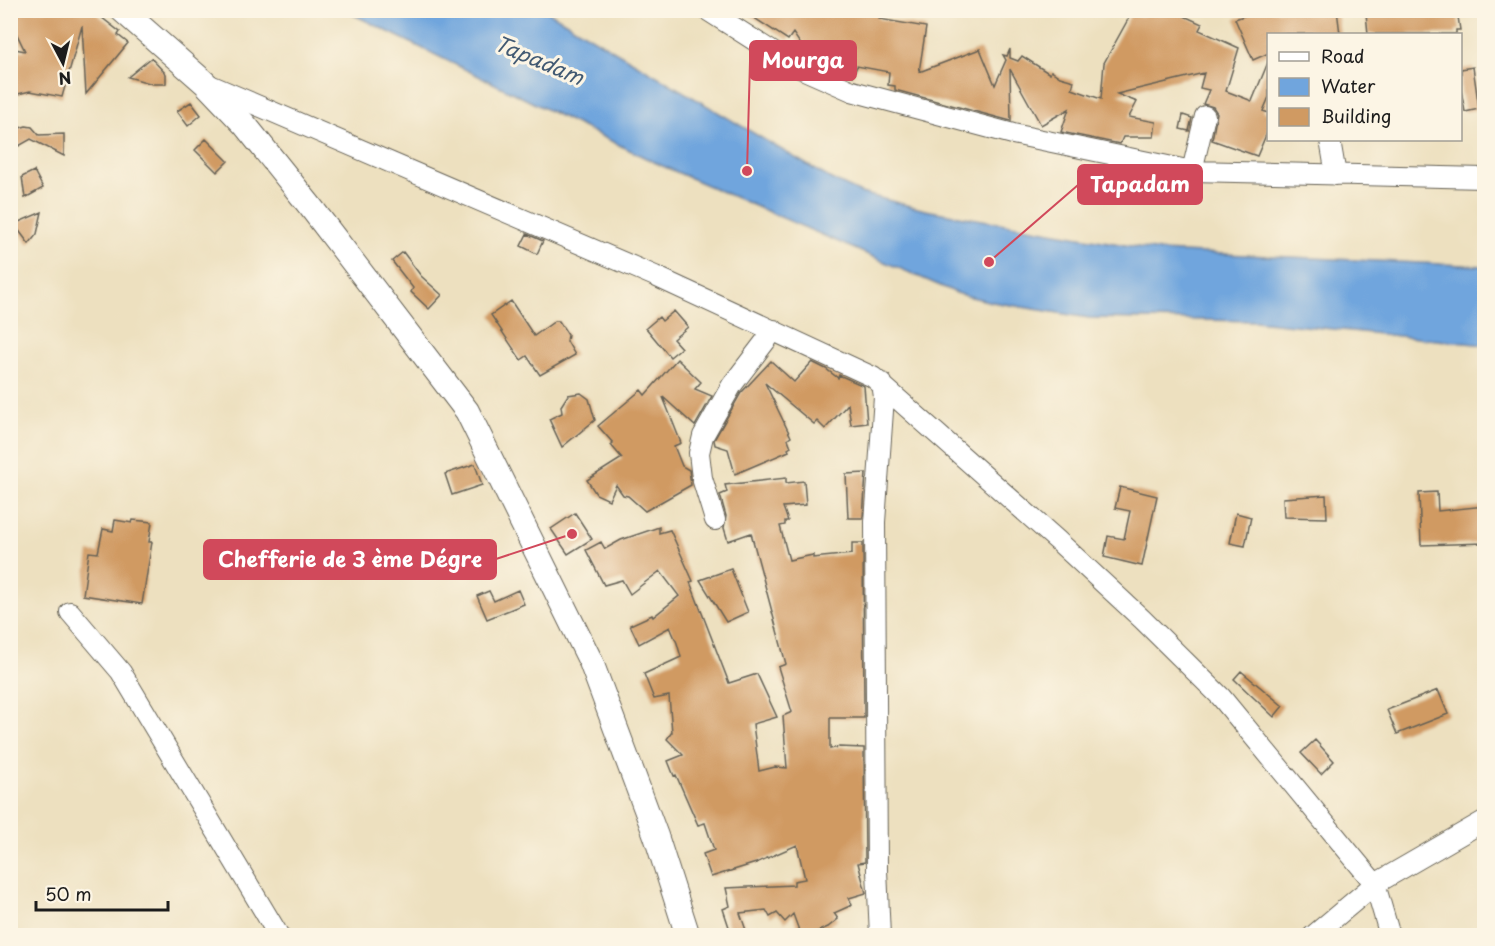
<svg xmlns="http://www.w3.org/2000/svg" width="1495" height="946" font-family="'Playpen Sans',sans-serif">
	<rect width="100%" height="100%" fill="#fcf5e5"/>
	<filter id="ink" filterUnits="userSpaceOnUse"><feTurbulence type="fractalNoise" baseFrequency=".0167" numOctaves="2"/><feDisplacementMap in="SourceGraphic" scale="12" xChannelSelector="R" yChannelSelector="G"/><feConvolveMatrix kernelMatrix="1 2 1 2 8 2 1 2 1" color-interpolation-filters="sRGB"/></filter>
	<filter id="wash" filterUnits="userSpaceOnUse"><feTurbulence type="fractalNoise" baseFrequency=".008" numOctaves="4" result="noise"/><feDisplacementMap in="SourceGraphic" scale="24" xChannelSelector="R" yChannelSelector="G"/><feGaussianBlur stdDeviation="1.35" result="paint"/><feColorMatrix in="noise" values="0 0 0 0 0 0 0 0 0 0 0 0 0 0 0 0 0 1.4 0 .05"/><feComposite in="paint" operator="in"/></filter>
	<g filter="url(#wash)">
		<rect width="100%" height="100%" fill="#ede0bf"/>
		<path fill="#70a5dd" stroke="#46607c" stroke-width="1.5" d="M346 11H547L831 179 861 193 925 210 1160 251 1484 266V345L1256 321 1089 318 992 302 959 294 658 164Z"/>
		<g id="blocks">
			<path fill="#d09a62" d="M10 10H92L120 32 118 35 128 43 86 94 82 26 62 97 30 91 10 96V48L25 51 10 20Z
				M742 10H880L879 19 926 27 919 72 980 49 995 85 1006 60 1003 55 1007 56 1010 49V58L1018 61 1022 56 1050 74 1051 71 1060 77 1074 81 1072 89 1101 99 1104 63 1131 14 1143 16V10H1171L1202 24 1199 30 1239 48 1226 91 1252 101 1269 60V97L1263 111 1269 113V128L1257 156 1212 140 1217 113 1213 107 1203 104 1209 90 1200 88 1204 73 1117 94 1137 102 1129 117 1156 122 1154 137H1123L1120 144 1061 132 1069 109 1041 125 1010 69 1011 121 895 90V86L888 85 889 72 857 66 853 76 828 67 811 60 793 33 788 40Z
				M1260 10H1294L1307 13 1313 10H1337L1340 34H1269V53L1253 60 1235 19Z
				M1376 10H1457L1460 30H1456V34H1368L1366 13Z
				M151 58 166 74V84H153L128 77Z
				M1473 67 1479 109 1465 112 1461 90V69Z
				M191 102 201 115 188 126 177 111Z
				M1183 115 1192 118 1189 131 1180 129Z
				M26 126 32 127 39 135 64 134V156L31 139 19 146 13 130Z
				M206 139 228 161 217 172 195 150Z
				M34 171 43 188 25 198 22 177Z
				M42 212 37 234 29 244 14 224Z
				M527 234 543 241 537 254 521 246Z
				M403 252 421 276 442 295 429 309 411 292 413 288 392 261Z
				M511 301 534 336 555 321H559L568 335 567 341 575 355 540 375 527 356 521 360 491 315Z
				M674 311 688 327 673 339 681 348 670 357 646 328 659 317 662 321Z
				M677 359 701 382 695 389 712 396 695 426 663 397 681 443 674 446 682 466 689 470 691 485 645 511 628 496 623 495 616 485 609 500 596 494 587 480 622 458 611 445 613 443 598 426 641 390 645 395Z
				M771 361 794 382 812 362 826 369 838 378 839 375 864 386 867 423 851 425 848 404 825 429 817 421 814 424 765 383 791 437 788 439 791 447 788 449 789 451 735 474 728 449 715 445 714 440 741 393Z
				M581 393 589 399 595 420 562 447 549 419 562 413 561 406 568 395Z
				M475 464 482 485 452 495 445 474Z
				M866 473 863 518H848L846 474Z
				M786 478V483L804 481 806 505 783 507 788 521H785V525L780 526 789 560 813 555V558L852 554V543H863L864 718H830V749L839 747 864 748 865 862 858 863 866 893 849 898 852 905 834 913 838 919 828 927 807 936H801L793 914 785 922 777 913 770 917 766 910 740 913 748 936H732L723 909 730 906 726 888 794 885V881L805 879 797 845 756 863 711 877 703 854 714 850 705 823 698 825 676 775 674 776 668 761 683 755 667 739 672 732 669 696 654 699 644 674 681 657 677 643 670 627 639 644 630 625 652 615 653 617 679 596 660 571 630 594 622 580 604 585 586 550 601 542 605 549 621 540 659 527V533L670 530 693 581 690 582 729 683 757 674 777 717 753 724 759 771 775 767 787 768 783 716 792 712 778 667 786 664 751 533 728 541 724 528 726 516 720 495 727 492 725 485Z
				M1120 487 1157 496 1142 566 1104 557 1108 536 1124 539 1130 511 1115 508Z
				M1437 492 1438 511 1485 506V543L1421 545 1419 493Z
				M1326 495 1327 518 1284 517 1283 498Z
				M575 513 592 539 568 554 551 529Z
				M1236 513 1251 517 1245 546 1230 543Z
				M115 520 132 523 133 520 152 522 149 542H152L142 604 83 595 89 552 98 553 103 529 113 531Z
				M731 569 748 612 726 622 700 580Z
				M518 590 524 604 487 619 477 596 489 591 494 601Z
				M1241 671 1283 706 1274 717 1234 679Z
				M1438 690 1448 714 1397 734 1387 710Z
				M1315 740 1334 761 1321 774 1301 753Z"/>
		</g>
	</g>
	<g filter="url(#ink)">
		<use href="#blocks" fill-opacity="0" stroke="#656155" stroke-width="1.5"/>
		<g fill="none" stroke-linecap="round" stroke-linejoin="round">
			<defs>
				<path id="minor" d="M707 10 793 65 852 91 1013 134 1192 171 1484 178
					M210 85 655 276 873 377 1058 541 1142 619 1221 697 1375 884 1390 936
					M1330 140 1336 175
					M1192 171 1205 116
					M715 520 702 478 699 453 703 436 732 385 774 330
					M70 612 121 672 279 936
					M880 936 877 870 875 522 884 397 882 383
					M1313 936 1375 884 1484 821"/>
				<path id="major" d="M122 10 205 83 245 125 310 206 467 411 591 662 656 836 688 936"/>
			</defs>
			<use href="#minor" stroke="#656155" stroke-width="22"/>
			<use href="#major" stroke="#656155" stroke-width="26"/>
			<use href="#minor" stroke="#fff" stroke-width="20"/>
			<use href="#major" stroke="#fff" stroke-width="24"/>
		</g>
	</g>
	<g text-anchor="middle" stroke-width="6" stroke-linejoin="round" paint-order="stroke">
		<g font-size="21" font-style="italic" fill="#425a73" stroke="#fcf5e5">
			<text transform="translate(539 61) rotate(23)" y="7">Tapadam</text>
		</g>
	</g>
	<path fill="none" stroke="#d1495b" stroke-width="2" d="M747 171L750 61M989 262L1078 185M572 534L496 559"/>
	<g fill="#d1495b" stroke="#fcf5e5" stroke-width="2">
		<circle cx="747" cy="171" r="6"/>
		<circle cx="989" cy="262" r="6"/>
		<circle cx="572" cy="534" r="6"/>
	</g>
	<g fill="#d1495b" stroke="#d1495b" stroke-width="2">
		<rect x="750" y="41" width="106" height="39" rx="6"/>
		<rect x="1078" y="165" width="124" height="39" rx="6"/>
		<rect x="204" y="540" width="292" height="39" rx="6"/>
	</g>
	<g font-size="21" text-anchor="middle" font-weight="bold" fill="#fff">
		<text x="803" y="68">Mourga</text>
		<text x="1140" y="192">Tapadam</text>
		<text x="350" y="567">Chefferie de 3 ème Dégre</text>
	</g>
	<rect width="1495" height="946" fill="none" stroke="#fcf5e5" stroke-width="36"/>
	<rect x="1267" y="33" width="195" height="108" fill="#fcf5e5" stroke="#a29e95" stroke-width="1.5"/>
	<rect x="1279" y="52" width="30" height="9" fill="#ffffff" stroke="#a29e95" stroke-width="1.5"/>
	<text x="1321" y="63" font-size="18" fill="#1c1c1c">Road</text>
	<rect x="1279" y="78" width="30" height="18" fill="#70a5dd" stroke="#a29e95" stroke-width="1.5"/>
	<text x="1321" y="93" font-size="18" fill="#1c1c1c">Water</text>
	<rect x="1279" y="108" width="30" height="18" fill="#d09a62" stroke="#a29e95" stroke-width="1.5"/>
	<text x="1321" y="123" font-size="18" fill="#1c1c1c">Building</text>
	<g transform="translate(63 63) rotate(173)" stroke="#fcf5e5" stroke-width="4.5" paint-order="stroke">
	<path d="M0-4.5L10 22L0 15L-10 22Z" fill="#1c1c1c"/>
	<text y="-9" font-size="16" font-weight="bold" text-anchor="middle" fill="#1c1c1c">N</text>
	</g>
	<path d="M36 901v9h132v-9" fill="none" stroke="#1c1c1c" stroke-width="3"/>
	<text x="45" y="901" font-size="18" fill="#1c1c1c" stroke="#fcf5e5" stroke-width="4.5" paint-order="stroke">50 m</text>
</svg>
